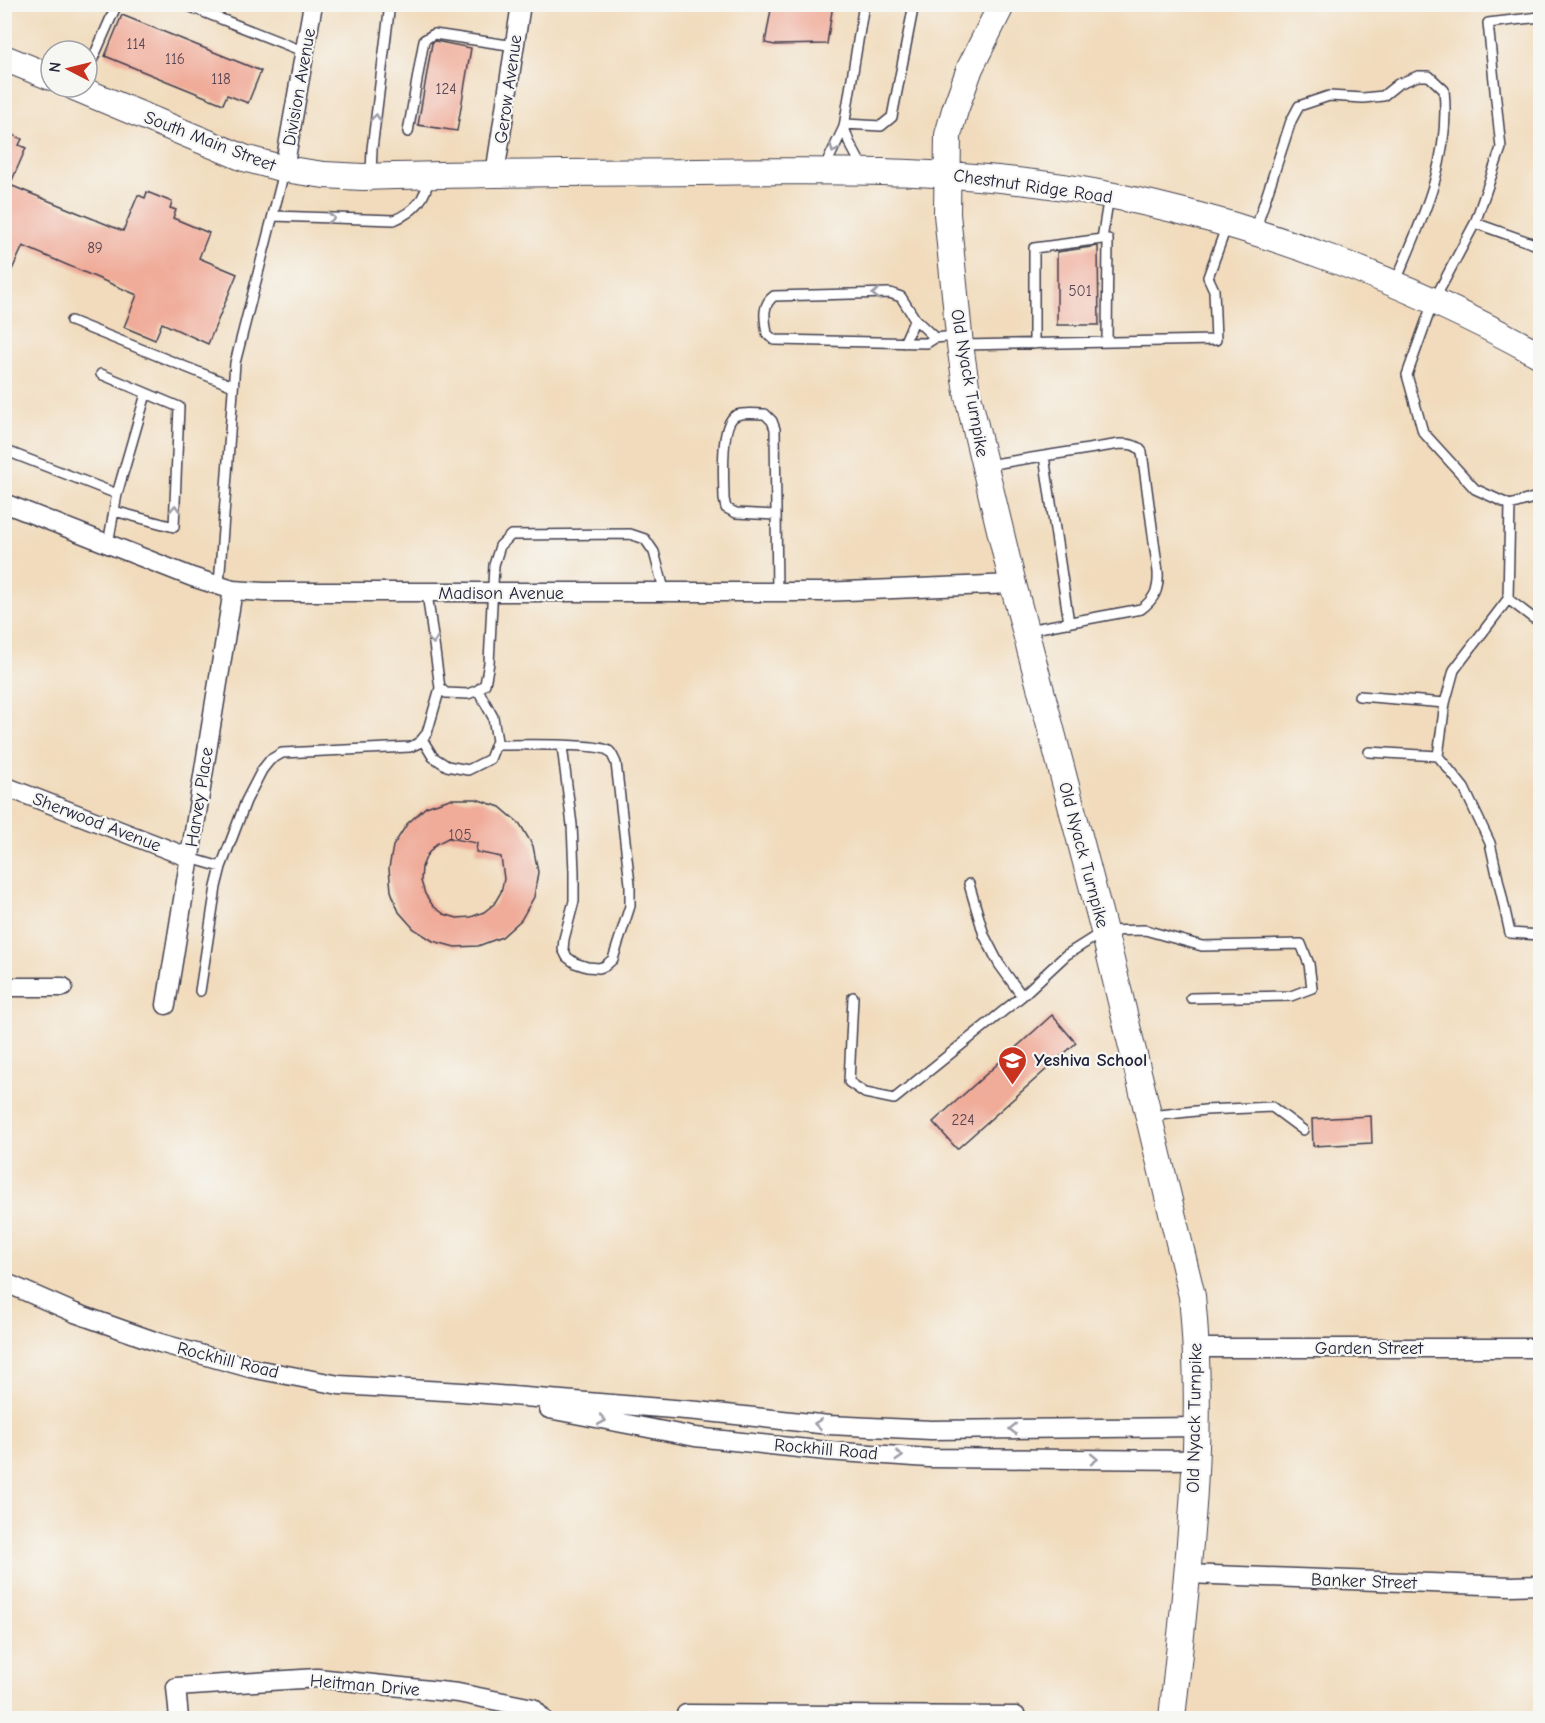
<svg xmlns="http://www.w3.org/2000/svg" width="1545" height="1723" font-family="'Comic Neue',sans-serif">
	<rect width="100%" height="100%" fill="#f6f6f2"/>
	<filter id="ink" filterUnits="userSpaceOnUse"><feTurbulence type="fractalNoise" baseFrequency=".0167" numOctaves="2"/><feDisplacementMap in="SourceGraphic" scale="12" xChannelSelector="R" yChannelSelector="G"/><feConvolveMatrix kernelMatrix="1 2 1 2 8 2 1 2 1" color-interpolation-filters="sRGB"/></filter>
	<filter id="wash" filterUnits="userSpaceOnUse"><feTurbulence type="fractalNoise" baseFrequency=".008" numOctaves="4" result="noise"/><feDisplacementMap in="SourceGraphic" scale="24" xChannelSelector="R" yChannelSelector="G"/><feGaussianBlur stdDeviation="1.35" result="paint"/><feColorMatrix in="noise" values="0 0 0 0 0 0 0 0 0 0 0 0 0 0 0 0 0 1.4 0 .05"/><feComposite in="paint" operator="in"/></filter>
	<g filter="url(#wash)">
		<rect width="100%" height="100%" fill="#f1dbbc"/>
		<g id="blocks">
			<path fill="#f0ab99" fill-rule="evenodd" d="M772 4H833L827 44 775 45 765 43Z
				M122 15 261 71 248 103 227 95 223 104 105 56Z
				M435 41 471 48 457 131 418 125 432 43Z
				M4 131 22 139 19 145 26 148 10 185 123 231 138 195 145 198 147 192 172 202 170 208 176 210 173 218 209 233 199 258 237 274 208 344 162 323 155 340 124 327 137 295 23 246 4 287Z
				M1098 246 1099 325H1057V252Z
				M450 799H476L500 807 520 824 533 846 538 872 534 897 521 920 502 937 478 946 455 947 433 941 414 929 399 912 391 891 389 868 393 846 407 824 426 807ZM448 838 477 843 476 852 501 857 504 879 501 892 494 904 484 912 471 917 457 918 444 914 433 906 425 894 421 881 422 867 427 855 436 844Z
				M1052 1015 1076 1043 957 1149 933 1122Z
				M1371 1116 1372 1143 1313 1146 1312 1119Z"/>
		</g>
	</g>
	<g filter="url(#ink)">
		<use href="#blocks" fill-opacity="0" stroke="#413e4e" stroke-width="1.5"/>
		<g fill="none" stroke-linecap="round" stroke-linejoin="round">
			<defs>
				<path id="lane" d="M183 4 305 52
					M1540 17 1488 23 1501 148 1475 223 1540 246
					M87 72 117 4
					M845 124 881 126 892 117 914 4
					M844 127 849 142 863 168
					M408 132 424 40 434 34 515 46
					M825 167 844 127 864 4
					M371 174 372 149 390 4
					M273 216 394 220C414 212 426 199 429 177
					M1255 231 1291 121 1299 106 1329 96 1363 98 1383 96 1398 84 1418 76H1429L1444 90C1451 160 1422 220 1395 283
					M1102 239H1108L1107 342
					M71 321 233 386
					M935 338 915 319 901 297 890 293 774 296C761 305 765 320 767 334L774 340 927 343 935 338 956 336
					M904 343 915 319
					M1034 344V248L1102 239 1109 196
					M963 345 1216 340 1214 290 1208 277 1227 225
					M101 374 179 407 174 527 114 511
					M4 450 117 494 146 394
					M1044 456 1069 623
					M987 465 1120 444C1128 444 1137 444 1142 452L1158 572C1159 589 1155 599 1141 609L1028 630
					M1510 505 1540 496
					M776 515 736 513 726 508 724 499C724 481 719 421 737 415 745 412 757 414 765 414L772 421 775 429 777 592
					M108 544 117 494
					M219 585 235 363 284 172
					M1508 599 1533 618 1540 616
					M440 688 446 693 468 694 478 690 485 684 489 663 494 565 500 546 511 535 630 534 645 539 654 552 665 593
					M1359 696 1445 703 1454 670 1508 599 1510 505 1475 489 1423 432 1407 375 1433 302 1475 223
					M422 739 433 757 447 766 468 770 490 759 497 741 493 717 478 690
					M495 745C513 745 599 743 609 751 612 753 614 759 616 763L630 884V906L613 959 605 966 599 968 587 967 575 963 567 957 563 949 564 939 574 901V872L572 825 562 746
					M1369 752 1438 756 1445 703
					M1438 756 1464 788 1490 843 1510 933 1540 935
					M190 858 221 867
					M969 884 984 935 999 964 1022 996
					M200 991 216 887 221 867 246 801 262 770 270 760 282 753 410 747 419 743 427 733 440 688 427 593
					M853 997 849 1082 865 1093 894 1099 1022 996 1066 955 1104 931 1145 930 1202 946 1301 944 1309 964 1312 988 1291 996 1191 998
					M1151 1116 1205 1110 1272 1107 1303 1130"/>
				<path id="street" d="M284 169 313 4
					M495 174 521 4
					M4 503 192 577 233 590 264 592H822L1013 584
					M4 786 190 858
					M4 987H63
					M166 1005 233 590
					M4 1282 75 1313 160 1343 250 1368 339 1385 462 1392 698 1411 829 1425 931 1430 1197 1427
					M1197 1348H1540
					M549 1409 695 1437 827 1451 929 1458 1195 1460
					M1187 1574 1511 1586 1540 1585
					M686 1714 1016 1716V1718
					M179 1718 176 1687 317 1678 458 1693 533 1708 542 1718"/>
				<path id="secondary" d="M1002 4 970 68 955 110 948 135 947 214 960 345 967 392 1013 584 1104 931 1192 1296C1206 1437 1187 1578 1172 1718
					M4 58 51 77
					M74 87 244 158 284 169 324 175 363 177C475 173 586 173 698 172 835 170 973 168 1109 195 1255 223 1411 283 1540 355"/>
			</defs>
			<use href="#lane" stroke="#413e4e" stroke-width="12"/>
			<use href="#street" stroke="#413e4e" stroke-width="21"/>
			<use href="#secondary" stroke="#413e4e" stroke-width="28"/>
			<use href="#lane" stroke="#fff" stroke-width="9"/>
			<use href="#street" stroke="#fff" stroke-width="18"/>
			<use href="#secondary" stroke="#fff" stroke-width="26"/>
		</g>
		<defs><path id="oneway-chevron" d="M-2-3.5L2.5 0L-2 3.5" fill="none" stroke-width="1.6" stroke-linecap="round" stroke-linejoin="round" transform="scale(1.5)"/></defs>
		<g stroke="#9c9ca7">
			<use href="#oneway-chevron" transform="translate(376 118) rotate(-83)"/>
			<use href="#oneway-chevron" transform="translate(834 149) rotate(115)"/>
			<use href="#oneway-chevron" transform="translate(331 218) rotate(2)"/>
			<use href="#oneway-chevron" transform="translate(876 294) rotate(179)"/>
			<use href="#oneway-chevron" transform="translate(175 509) rotate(-88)"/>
			<use href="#oneway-chevron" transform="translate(433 640) rotate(82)"/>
			<use href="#oneway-chevron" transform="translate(602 1420) rotate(10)"/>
			<use href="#oneway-chevron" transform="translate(818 1424) rotate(-174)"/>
			<use href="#oneway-chevron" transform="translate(1013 1429) rotate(179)"/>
			<use href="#oneway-chevron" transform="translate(899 1456) rotate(4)"/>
			<use href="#oneway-chevron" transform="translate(1094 1459) rotate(1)"/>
		</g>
	</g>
	<defs>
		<symbol id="school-pin" viewBox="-11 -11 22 30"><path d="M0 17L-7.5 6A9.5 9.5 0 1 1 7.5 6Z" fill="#c8321e" stroke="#f6f6f2"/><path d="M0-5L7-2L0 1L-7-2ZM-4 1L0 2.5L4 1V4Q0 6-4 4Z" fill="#fff"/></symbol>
	</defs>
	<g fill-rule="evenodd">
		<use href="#school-pin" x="996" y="1044" width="33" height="45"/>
	</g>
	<g text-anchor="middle" stroke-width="4.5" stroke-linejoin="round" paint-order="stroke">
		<g font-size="15" fill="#564452">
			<text x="136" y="49">114</text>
			<text x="175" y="64">116</text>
			<text x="221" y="84">118</text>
			<text x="446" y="94">124</text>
			<text x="95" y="253">89</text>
			<text x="1080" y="296">501</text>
			<text x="460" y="840">105</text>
			<text x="963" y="1125">224</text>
		</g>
		<g font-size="18" fill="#22223b" stroke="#f6f6f2">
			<text transform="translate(299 87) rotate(-80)" y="6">Division Avenue</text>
			<text transform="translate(508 89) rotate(-82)" y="6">Gerow Avenue</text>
			<text transform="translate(210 141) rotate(21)" y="6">South Main Street</text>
			<text transform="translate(1033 186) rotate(8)" y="6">Chestnut Ridge Road</text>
			<text transform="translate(970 383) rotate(80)" y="6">Old Nyack Turnpike</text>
			<text x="501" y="599">Madison Avenue</text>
			<text transform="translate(199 797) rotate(-81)" y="6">Harvey Place</text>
			<text transform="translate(97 822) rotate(21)" y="6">Sherwood Avenue</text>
			<text transform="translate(1084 855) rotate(75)" y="6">Old Nyack Turnpike</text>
			<text x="1369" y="1354">Garden Street</text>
			<text transform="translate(228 1360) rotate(14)" y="6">Rockhill Road</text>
			<text transform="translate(1194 1418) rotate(-89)" y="6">Old Nyack Turnpike</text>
			<text transform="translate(826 1449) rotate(5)" y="6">Rockhill Road</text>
			<text transform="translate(1364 1581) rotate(2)" y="6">Banker Street</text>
			<text transform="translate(365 1685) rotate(5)" y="6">Heitman Drive</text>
		</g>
		<g font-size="18" font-weight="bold" fill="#22223b" stroke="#f6f6f2" text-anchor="start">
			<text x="1034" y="1066">Yeshiva School</text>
		</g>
	</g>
	<rect width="1545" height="1723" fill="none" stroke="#f6f6f2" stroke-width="24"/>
	<g transform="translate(69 69) rotate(277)"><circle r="28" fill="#f6f6f2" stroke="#a1a1a9" stroke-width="1.5"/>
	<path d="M0-4.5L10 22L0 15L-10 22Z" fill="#c8321e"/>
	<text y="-9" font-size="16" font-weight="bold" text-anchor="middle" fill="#22223b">N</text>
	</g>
</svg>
